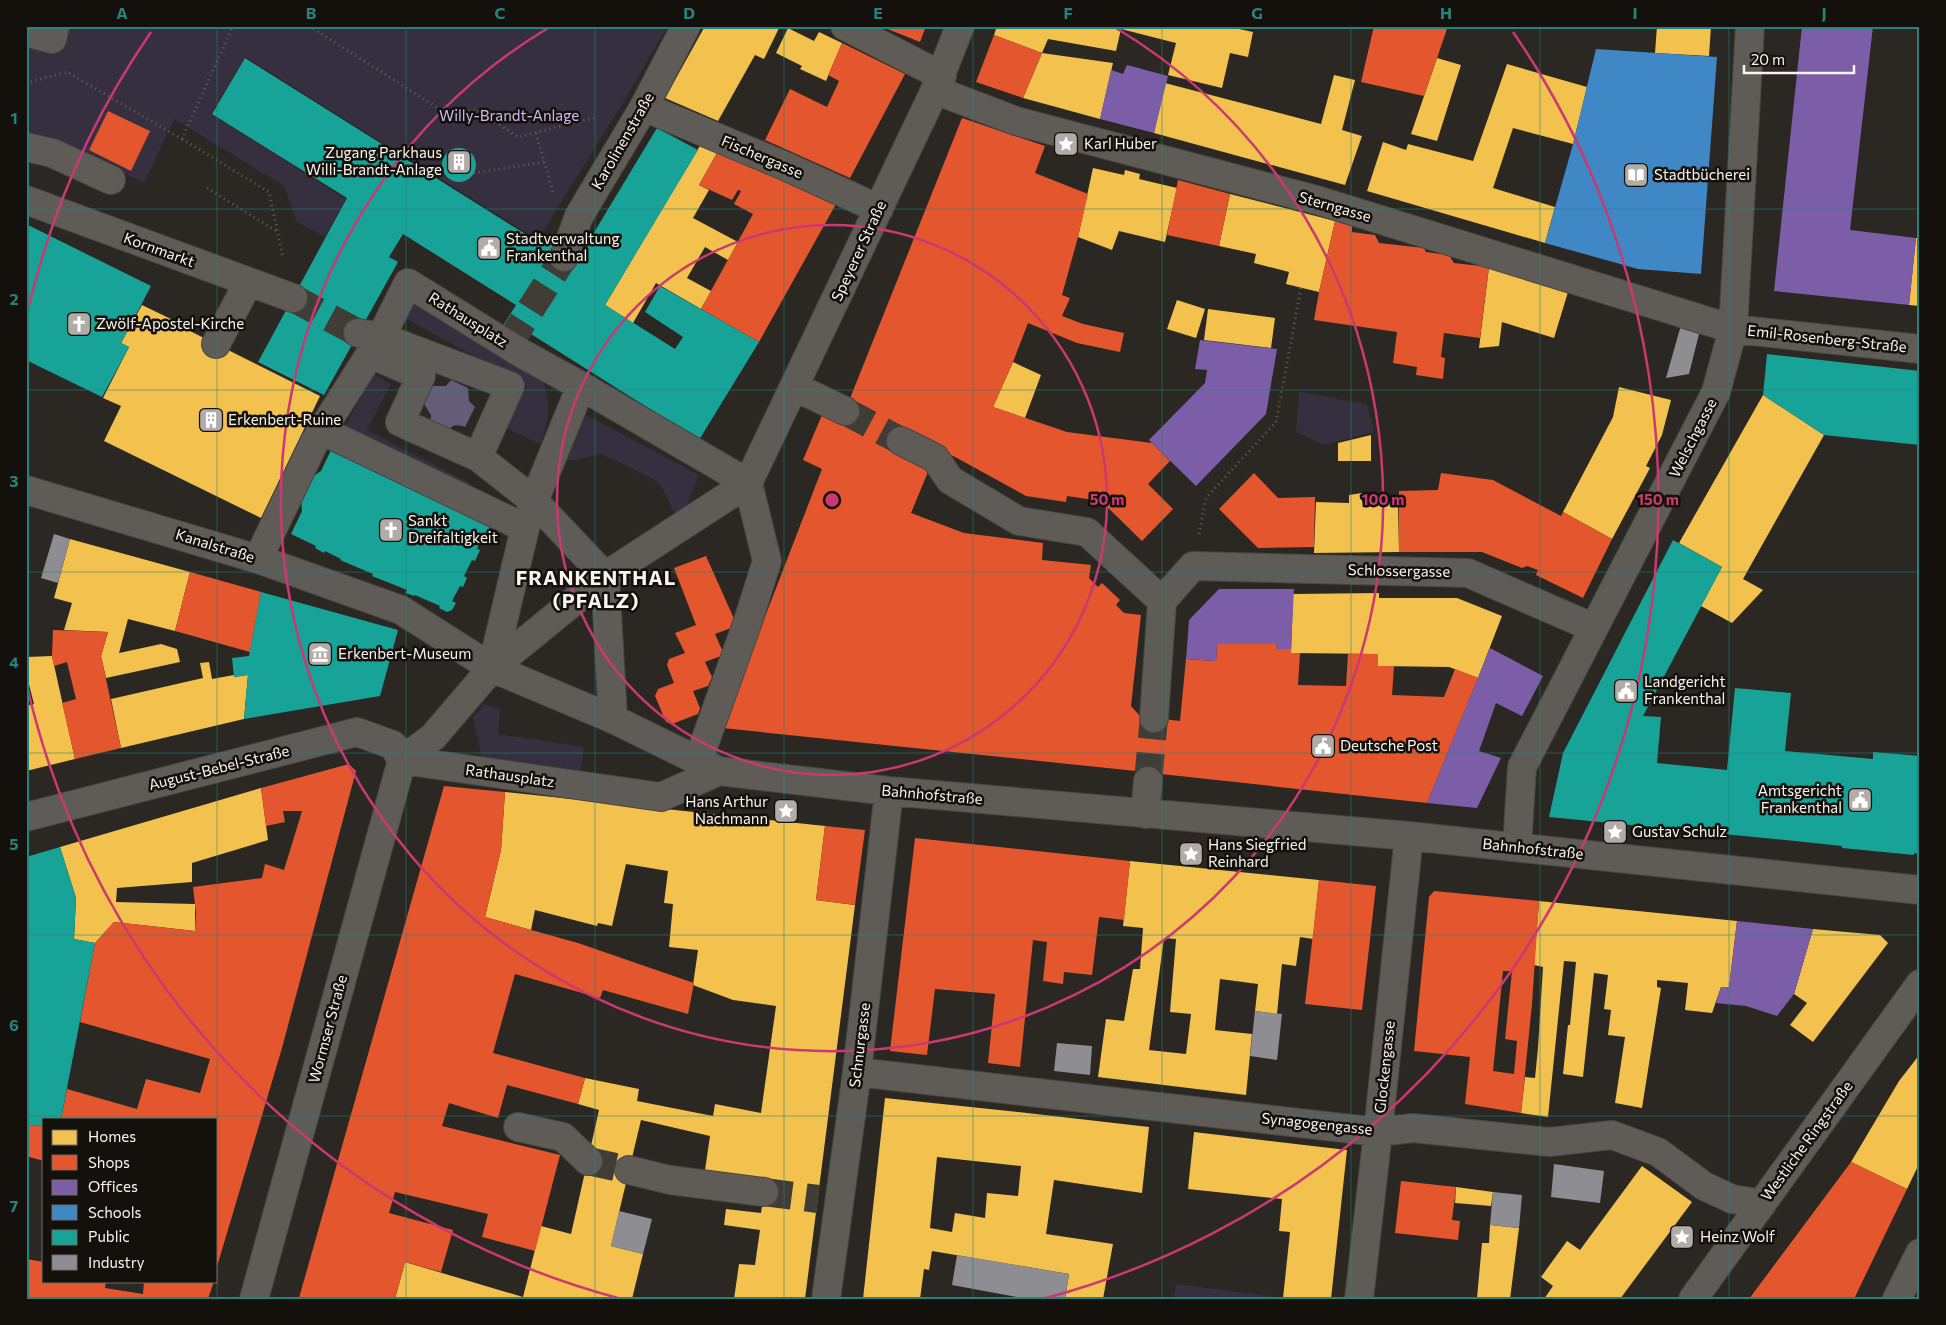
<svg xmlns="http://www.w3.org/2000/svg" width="1946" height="1325" font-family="Commissioner,sans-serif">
	<rect width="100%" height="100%" fill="#2b2722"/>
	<path fill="#352f3f" d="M26 26H668L624 101 540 236 532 232 530 235 245 57 211 114 346 199 325 237 297 222 284 186 174 119 144 183 55 140 26 133Z
		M416 299 532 366C536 372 543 379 545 386 551 407 548 425 540 444L505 428 527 386 405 318Z
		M373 374 391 384 367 430 470 483 464 495 343 431Z
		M1299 392 1367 404 1374 432 1323 445 1296 432Z
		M586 415 699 475 685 509 674 513 665 493 658 482 625 465 601 454 580 459 563 461Z
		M484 704 500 709 498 734 584 747 581 770 482 757 473 718Z
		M1176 1284 1291 1299H1174Z"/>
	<path fill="#655c77" d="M451 380 468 388 469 401 475 407 465 427C457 424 453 424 447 432L430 423 431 415 424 404 433 386H446Z"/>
	<path fill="#f2c14e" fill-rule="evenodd" d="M705 26H780L764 59 755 55 718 121 665 98Z
		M997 26H1225L1253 32 1248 57 1230 53 1222 88 1168 75 1176 43 1121 29 1116 51 1048 39 1042 53 994 35Z
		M1657 26H1711L1709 56 1655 53Z
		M788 28 814 41 819 32 842 43 826 81 800 69 802 66 776 53Z
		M1042 53 1113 63 1100 119 1023 98Z
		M1437 58 1461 65 1437 141 1411 134Z
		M1507 64 1587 87 1573 144 1513 128 1493 188 1555 207 1545 243 1367 191 1383 142 1406 150 1408 144 1473 161Z
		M1334 75 1355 80 1342 130 1362 136 1345 185 1154 133 1165 83 1321 124Z
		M701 144 718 151 699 185 709 190 693 218 738 242 728 260 705 247 687 278 711 291 701 309 656 283 633 323 605 305Z
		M1093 168 1124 175 1125 170 1140 174 1139 179 1177 188 1165 242 1119 231 1112 250 1078 237Z
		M1230 194 1335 221 1319 292 1286 284 1289 272 1254 263 1256 254 1219 246Z
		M1916 238H1920V306L1909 305Z
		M1489 267 1568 292 1554 338 1502 322 1499 346 1479 348Z
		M1177 300 1205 309 1196 338 1167 329Z
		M142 305 175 321 174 323 320 396 261 518 104 441 121 406 103 398 129 347 121 343Z
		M1208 309 1275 318 1271 348 1204 340Z
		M1013 362 1041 375 1025 418 993 407Z
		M1619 387 1671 400 1662 435 1646 466 1650 468 1612 539 1563 512 1613 417Z
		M1763 395 1824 435 1743 579 1763 590 1732 623 1701 606 1722 567 1679 543Z
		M1371 435V461H1338V443Z
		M1362 493V502H1398L1399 552 1314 553 1316 502 1349 503V495Z
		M70 539 190 572 175 631 128 619 119 653 161 644 177 649 180 662 106 678 101 656 108 632 64 630 72 603 54 598Z
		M1379 593V598H1457L1502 616 1478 678 1449 667 1378 666V654L1291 653 1293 594Z
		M52 656 75 759 26 771V706L34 704 26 673V657Z
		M209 662 212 679 234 675V677L248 675 244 719 121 748 111 699 203 678 200 663Z
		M261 788 268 840 192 863V882L117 888 116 902 195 904V931L114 922 95 943 74 939 76 898 60 847Z
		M505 792 825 826 816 900 855 905 805 1299H734L739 1264 755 1265 760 1230 724 1225 726 1209 761 1213 766 1179 705 1170 710 1136 641 1120 611 1246 643 1254 632 1299H395L405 1262 523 1297 541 1226 571 1234 599 1110 578 1104 585 1078 639 1089 637 1101 713 1116 715 1104 761 1113 776 1006 733 1000 693 985 698 950 669 947 673 904 664 903 668 871 626 864 612 926 598 923 597 926 535 910 531 930 485 917 501 850Z
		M1130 861 1319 880 1313 939 1300 937 1296 966 1282 964 1277 1014 1255 1011 1258 984 1220 979 1215 1030 1252 1034 1246 1095 1098 1077 1106 1019 1124 1021 1133 969H1140L1143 928 1123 926ZM1164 938 1176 939 1170 1012 1191 1014 1186 1054 1149 1050Z
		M1539 901 1737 921 1729 987H1721L1712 1013 1685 1010 1688 983 1657 980V987L1661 988 1642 1108 1615 1103 1625 1037 1608 1035 1611 1010 1604 1009 1608 975 1594 973 1583 1077 1563 1074 1568 1025H1570L1576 962 1564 961 1548 1117 1521 1113 1525 1077 1535 1078 1538 1048 1543 967 1534 965Z
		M1813 929 1880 935 1888 943 1813 1042 1790 1025 1807 1003 1794 994Z
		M1920 1054V1162L1907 1189 1851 1162 1899 1081Z
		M885 1098 1027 1113 1149 1127 1142 1193 1054 1180 1046 1234 1113 1244 1103 1299H1065L1069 1274 932 1251 929 1270 924 1269 920 1299H863ZM937 1157 1021 1166 1018 1196 987 1193 985 1218 955 1213 952 1232 930 1228Z
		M1194 1132 1347 1150 1331 1299 1283 1298 1290 1232 1279 1231 1282 1199 1188 1189Z
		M1642 1166 1692 1202 1620 1299H1544L1553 1286 1541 1277 1567 1241 1580 1250Z
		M1456 1187 1493 1192 1491 1206 1455 1203Z
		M1490 1225 1519 1228 1510 1299 1477 1298 1482 1243H1489Z"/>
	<path fill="#e4572e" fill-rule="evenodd" d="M880 26H926L920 42Z
		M1374 26H1448L1424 96 1361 82Z
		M994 35 1042 53 1023 98 976 82Z
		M842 43 905 74 850 178 765 140 790 89 827 107 839 81 828 75Z
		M108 111 150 131 131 171 89 150Z
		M962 118 1045 146 1035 173 1088 194 1078 237 1062 295 1070 298 1062 316 1083 324 1124 333 1120 352 1077 343 1028 323 1013 362 993 407 1067 432 1152 443 1170 461 1148 484 1173 509 1142 541 1101 501 1067 496 1066 502 1026 496 957 458 905 434 930 467 911 513 964 533 1043 543 1042 560 1091 565 1089 578 1098 587 1102 583 1120 600 1116 605 1124 613 1141 615 1131 706 1140 716 1180 721 1186 659 1216 661 1217 644H1277L1276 649H1291V653H1300L1298 685 1346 686 1348 654H1378V666H1394L1392 695 1444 697 1455 669 1478 678 1427 803 1161 774V781L1135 778 1136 771 722 728 822 469 803 460 827 403 845 411Z
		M718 151 765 170 836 204 759 342 701 309 753 214 734 204 741 191 738 190 732 200 699 185Z
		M1178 180 1230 194 1219 246 1167 235Z
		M1335 221 1352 226V232L1375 235 1379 243 1424 248 1426 252 1449 255 1454 263 1489 267 1480 338 1444 333 1441 357 1445 358 1443 379 1416 375 1417 367 1393 363 1397 332 1314 320 1319 292Z
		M1254 473 1278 498 1315 497 1314 547 1258 548 1219 509Z
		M1441 473 1493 480 1561 516 1563 512 1612 539 1583 598 1536 575 1538 570 1527 566 1522 568 1482 552H1399V491L1438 490Z
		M706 556 735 621 731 628 715 634 723 652 721 656 705 662 712 677 708 686 693 691 700 708 698 714 672 724 666 722 655 696 658 689 674 683 667 665 669 659 685 653 675 633 696 625 674 568Z
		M190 572 261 592 250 652 175 631Z
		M53 630 108 632 101 656 121 748 75 759 62 703 76 699 67 662 54 666 52 656Z
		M349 764 356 771 282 1048 216 1270V1119H61L67 1089 137 1109 146 1079 200 1093 210 1059 80 1022 95 943 114 922 195 931 196 913 193 887 262 878 265 864 284 870 302 811H283L285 822 266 826 261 788Z
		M444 786 505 792 501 850 485 917 578 943 694 983 688 1014 603 990 600 998 515 974 493 1053 585 1078 578 1104 507 1085 498 1118 449 1103 442 1126 560 1155 535 1251 482 1237 488 1214 395 1192 389 1213 453 1230 441 1272 405 1262 395 1299 299 1298Z
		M825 826 865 830 855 905 816 900Z
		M915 838 1130 861 1124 920 1099 917 1092 975 1064 972 1063 984 1043 981 1047 942 1033 940 1020 1067 988 1063 995 994 935 989 927 1055 890 1051Z
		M1319 880 1376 886 1362 1010 1305 1004Z
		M1434 891 1539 901 1532 1004 1521 1113 1465 1104 1470 1057 1414 1051 1429 897ZM1503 971H1512L1505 1039 1517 1041 1514 1074 1493 1071Z
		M26 1125 44 1126V1161L26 1156Z
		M1851 1162 1907 1189 1854 1299H1749Z
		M1401 1181 1456 1187 1452 1220 1460 1221 1458 1240 1395 1233Z
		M26 1259 44 1262V1281H106L105 1288 143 1294 144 1281H214L208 1299H26Z"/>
	<path fill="#7b5ea7" d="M1802 26H1873L1850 230 1916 238 1909 305 1774 291Z
		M1127 65 1168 76 1154 133 1100 119 1111 70 1123 74Z
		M1200 340 1277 349 1266 414 1196 486 1149 440 1205 383 1207 370 1195 369Z
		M1219 589H1294L1291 649H1276L1277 644H1217L1216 661 1186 659 1189 620Z
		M1490 648 1543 676 1522 716 1496 703 1479 751 1501 758 1477 808 1427 803Z
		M1737 921 1813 929 1794 994 1777 1016 1746 1006 1716 1003 1721 987H1729Z"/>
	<path fill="#3f88c5" d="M1596 49 1717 57 1701 274 1638 269 1545 243 1573 144Z"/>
	<path fill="#17a398" d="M245 58 530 237 532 233 555 246 575 264 657 128 698 150 605 305 675 349 683 337 645 312 660 286 759 342 699 440 531 334 523 347 499 332 516 305 403 234 389 257 398 262 324 395 258 362 347 198 212 114Z
		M442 165a17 17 0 1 1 34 0a17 17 0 1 1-34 0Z
		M26 224 151 286 121 343 129 347 102 397 26 360Z
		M1767 354 1920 371V445L1824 435 1763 395Z
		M332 448 491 526 487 535 484 534 477 549 480 550 475 561 472 560 464 576 467 578 463 587 460 586 452 601 456 603 452 610 447 612 439 608 440 606 415 595 414 596 406 593 407 590 372 576 373 574 340 560 341 559 325 551 324 553 315 548 316 546 291 534 302 511 301 497 309 479 321 471Z
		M1673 540 1722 567 1643 716 1661 717 1657 763 1727 770 1735 688 1791 693 1785 751 1873 759V752L1920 756V854L1914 853V855L1842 848V846L1795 841 1549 817 1563 753Z
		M261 592 398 630 380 696 244 719 248 675 234 677 232 658 249 656Z
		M60 847 76 898 74 939 95 943 61 1119H44V1126L26 1125V857Z"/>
	<path fill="#8d8d92" d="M1681 325 1700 330 1689 374 1666 378Z
		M54 534 70 539 58 583 41 578Z
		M1255 1011 1282 1014 1277 1060 1250 1056Z
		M1057 1043 1092 1046 1090 1075 1054 1071Z
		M1554 1164 1604 1171 1600 1203 1551 1197Z
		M1493 1192 1522 1195 1519 1228 1490 1225Z
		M619 1211 652 1219 643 1254 611 1246Z
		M957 1255 1069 1274 1065 1299H1028L952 1285Z"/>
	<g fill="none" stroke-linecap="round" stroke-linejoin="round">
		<path stroke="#403c36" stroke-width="28" stroke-dasharray="28 14" stroke-linecap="butt" d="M293 298 358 333
			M508 345 564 257
			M845 411 901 441
			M1148 781 1154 718
			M588 1161 629 1170
			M764 1192 818 1199"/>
		<defs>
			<path id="minor" d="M845 26 942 76
				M26 32 52 39 55 26
				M935 90 1016 121 1320 201 1733 329 1920 349
				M644 107 785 166 879 209
				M26 147 52 153 111 180
				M26 200 293 298
				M564 257 579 216 644 107 686 26
				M358 333 381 337 373 355 421 376 400 422 478 457 510 386 381 337
				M216 344 248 283
				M795 387 845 411
				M323 431 525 528
				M901 441 935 458 950 480 1019 521 1087 532 1162 601 1193 566 1468 573 1594 628
				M478 457 534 501 605 576 613 719
				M26 490 258 559 401 610 492 668 613 719 719 771 889 791 1409 836 1920 890
				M258 559 315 441 381 337 408 283 521 353 581 386 748 483 767 561 748 621 698 761
				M492 668 525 528 534 501 581 386
				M1154 718 1162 601
				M402 760 433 737 492 668 605 576 748 483 935 90 960 26
				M402 760 661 797 719 771
				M1145 814 1148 781
				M26 817 357 732 393 745 402 760
				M1517 847 1522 767 1716 392 1733 329 1750 26
				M857 1072 1378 1132 1413 1128 1549 1142 1612 1135 1658 1152 1704 1186 1732 1199 1762 1204
				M518 1127 563 1137 588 1161
				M629 1170 670 1180 764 1192
				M254 1299 402 760
				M826 1299 857 1072 889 791
				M1359 1299 1378 1132 1409 836
				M1693 1299 1920 984
				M1897 1299 1920 1253"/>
		</defs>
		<use href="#minor" stroke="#494641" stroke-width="30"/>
		<path stroke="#615f5c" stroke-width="3" stroke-dasharray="1 4" stroke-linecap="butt" d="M309 26 446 113 477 110 518 137 598 117
			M26 83 67 72 182 139 233 26
			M536 133 553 192
			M182 139 269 192 283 258
			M474 173 544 162
			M207 188 276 231
			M1199 534 1206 498 1276 422 1301 288"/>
		<use href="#minor" stroke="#5f5c58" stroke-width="28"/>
	</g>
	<path fill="none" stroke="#26837b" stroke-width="1" stroke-opacity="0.55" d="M217 26V1299M406 26V1299M595 26V1299M784 26V1299M973 26V1299M1162 26V1299M1351 26V1299M1540 26V1299M1729 26V1299M26 209H1920M26 390H1920M26 572H1920M26 753H1920M26 935H1920M26 1116H1920"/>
	<g fill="none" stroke="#ca3971" stroke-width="2.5">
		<circle cx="832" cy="500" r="275"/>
		<path d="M1116 28A551 551 0 1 1 548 28"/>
		<path d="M618 1298A826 826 0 0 1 27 686M27 314A826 826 0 0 1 151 32M1513 32A826 826 0 0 1 1046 1298"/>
	</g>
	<defs>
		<symbol id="sight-square" viewBox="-11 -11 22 22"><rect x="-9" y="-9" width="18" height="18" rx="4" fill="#b1aca7" stroke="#14110d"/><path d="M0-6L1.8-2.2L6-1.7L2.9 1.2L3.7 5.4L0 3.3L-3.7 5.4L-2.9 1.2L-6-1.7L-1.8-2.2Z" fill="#fff"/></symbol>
		<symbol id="building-square" viewBox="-11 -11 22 22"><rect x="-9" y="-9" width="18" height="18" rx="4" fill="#b1aca7" stroke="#14110d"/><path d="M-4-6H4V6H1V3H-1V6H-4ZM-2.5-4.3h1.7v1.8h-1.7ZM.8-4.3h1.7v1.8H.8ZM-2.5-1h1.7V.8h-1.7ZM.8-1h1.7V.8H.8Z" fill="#fff"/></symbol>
		<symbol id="library-square" viewBox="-11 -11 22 22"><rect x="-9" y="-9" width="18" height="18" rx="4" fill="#b1aca7" stroke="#14110d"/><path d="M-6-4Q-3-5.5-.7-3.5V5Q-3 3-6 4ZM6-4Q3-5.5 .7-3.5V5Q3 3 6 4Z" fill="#fff"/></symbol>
		<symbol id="civic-square" viewBox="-11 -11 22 22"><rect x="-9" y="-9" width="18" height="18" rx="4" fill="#b1aca7" stroke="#14110d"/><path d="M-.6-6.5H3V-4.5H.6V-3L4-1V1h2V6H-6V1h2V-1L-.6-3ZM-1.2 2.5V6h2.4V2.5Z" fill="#fff"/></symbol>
		<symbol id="church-square" viewBox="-11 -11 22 22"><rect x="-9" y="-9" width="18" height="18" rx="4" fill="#b1aca7" stroke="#14110d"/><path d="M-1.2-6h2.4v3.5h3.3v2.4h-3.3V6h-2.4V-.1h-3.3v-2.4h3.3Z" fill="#fff"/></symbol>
		<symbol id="museum-square" viewBox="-11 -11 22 22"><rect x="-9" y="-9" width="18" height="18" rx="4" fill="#b1aca7" stroke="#14110d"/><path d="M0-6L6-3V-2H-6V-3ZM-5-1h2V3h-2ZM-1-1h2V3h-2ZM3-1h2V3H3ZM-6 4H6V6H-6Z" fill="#fff"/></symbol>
	</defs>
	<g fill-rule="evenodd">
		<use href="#sight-square" x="1052" y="130" width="28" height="28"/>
		<use href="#building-square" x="445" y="148" width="28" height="28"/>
		<use href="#library-square" x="1622" y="161" width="28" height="28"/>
		<use href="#civic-square" x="475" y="234" width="28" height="28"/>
		<use href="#church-square" x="65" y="310" width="28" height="28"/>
		<use href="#building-square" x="197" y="406" width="28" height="28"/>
		<use href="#church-square" x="377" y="516" width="28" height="28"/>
		<use href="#museum-square" x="306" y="640" width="28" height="28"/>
		<use href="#civic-square" x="1612" y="677" width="28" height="28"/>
		<use href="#civic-square" x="1309" y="732" width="28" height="28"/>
		<use href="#civic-square" x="1846" y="786" width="28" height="28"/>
		<use href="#sight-square" x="772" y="797" width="28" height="28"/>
		<use href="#sight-square" x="1601" y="818" width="28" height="28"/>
		<use href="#sight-square" x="1177" y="840" width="28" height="28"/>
		<use href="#sight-square" x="1668" y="1223" width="28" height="28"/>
	</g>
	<g text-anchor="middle" stroke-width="5" stroke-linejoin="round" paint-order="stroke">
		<g font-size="15" fill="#cebbf2" stroke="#14110d">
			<text x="509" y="121">Willy-Brandt-Anlage</text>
		</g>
		<g font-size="15" fill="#f9f4ee" stroke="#14110d">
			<text transform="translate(623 141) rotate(-60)" y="5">Karolinenstraße</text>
			<text transform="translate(762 157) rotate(23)" y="5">Fischergasse</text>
			<text transform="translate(1335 207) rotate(16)" y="5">Sterngasse</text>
			<text transform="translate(159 250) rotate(20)" y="5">Kornmarkt</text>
			<text transform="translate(859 251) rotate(-65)" y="5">Speyerer Straße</text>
			<text transform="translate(468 320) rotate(32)" y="5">Rathausplatz</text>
			<text transform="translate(1827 339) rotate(6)" y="5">Emil-Rosenberg-Straße</text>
			<text transform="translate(1693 438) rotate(-63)" y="5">Welschgasse</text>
			<text transform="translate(215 546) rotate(17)" y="5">Kanalstraße</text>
			<text transform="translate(1399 571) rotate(1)" y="5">Schlossergasse</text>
			<text transform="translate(219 768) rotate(-14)" y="5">August-Bebel-Straße</text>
			<text transform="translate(510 776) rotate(8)" y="5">Rathausplatz</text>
			<text transform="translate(932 795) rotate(5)" y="5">Bahnhofstraße</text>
			<text transform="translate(1533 849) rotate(6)" y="5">Bahnhofstraße</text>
			<text transform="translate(328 1029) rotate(-75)" y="5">Wormser Straße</text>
			<text transform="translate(860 1045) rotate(-83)" y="5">Schnurgasse</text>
			<text transform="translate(1385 1067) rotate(-84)" y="5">Glockengasse</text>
			<text transform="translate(1317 1124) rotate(6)" y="5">Synagogengasse</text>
			<text transform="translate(1807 1141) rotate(-54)" y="5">Westliche Ringstraße</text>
		</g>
		<g font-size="15" fill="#f9f4ee" stroke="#14110d" text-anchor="start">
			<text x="1084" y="149">Karl Huber</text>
			<text x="442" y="158" text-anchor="end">Zugang Parkhaus<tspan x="442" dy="17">Willi-Brandt-Anlage</tspan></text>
			<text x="1654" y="180">Stadtbücherei</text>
			<text x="506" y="244">Stadtverwaltung<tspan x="506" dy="17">Frankenthal</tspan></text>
			<text x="96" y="329">Zwölf-Apostel-Kirche</text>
			<text x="228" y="425">Erkenbert-Ruine</text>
			<text x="408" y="526">Sankt<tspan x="408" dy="17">Dreifaltigkeit</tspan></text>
			<text x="338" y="659">Erkenbert-Museum</text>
			<text x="1644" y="687">Landgericht<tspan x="1644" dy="17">Frankenthal</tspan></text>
			<text x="1340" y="751">Deutsche Post</text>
			<text x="1842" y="796" text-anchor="end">Amtsgericht<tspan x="1842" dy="17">Frankenthal</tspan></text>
			<text x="768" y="807" text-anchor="end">Hans Arthur<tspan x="768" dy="17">Nachmann</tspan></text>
			<text x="1632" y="837">Gustav Schulz</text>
			<text x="1208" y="850">Hans Siegfried<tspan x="1208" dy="17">Reinhard</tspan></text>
			<text x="1700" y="1242">Heinz Wolf</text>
		</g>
		<g font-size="20" font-weight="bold" letter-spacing="1" fill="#f9f4ee" stroke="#14110d">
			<text x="596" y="585">FRANKENTHAL<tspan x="596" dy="23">(PFALZ)</tspan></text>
		</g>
	</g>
	<circle cx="832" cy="500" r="8" fill="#ca3971" stroke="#14110d" stroke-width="2.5"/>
	<g font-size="15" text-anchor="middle" font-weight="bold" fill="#ca3971" stroke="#14110d" stroke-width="5" stroke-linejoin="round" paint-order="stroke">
		<text x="1107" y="505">50 m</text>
		<text x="1383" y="505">100 m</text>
		<text x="1658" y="505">150 m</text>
	</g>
	<rect width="1946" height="1325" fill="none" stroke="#14110d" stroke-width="55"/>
	<rect x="42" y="1118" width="175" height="165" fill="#14110d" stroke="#706c67"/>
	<rect x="52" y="1130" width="25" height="15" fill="#f2c14e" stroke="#706c67"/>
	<text x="88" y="1142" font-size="15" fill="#f9f4ee">Homes</text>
	<rect x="52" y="1155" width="25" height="15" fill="#e4572e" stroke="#706c67"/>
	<text x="88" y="1168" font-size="15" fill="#f9f4ee">Shops</text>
	<rect x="52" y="1180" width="25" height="15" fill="#7b5ea7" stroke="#706c67"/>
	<text x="88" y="1192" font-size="15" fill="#f9f4ee">Offices</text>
	<rect x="52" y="1205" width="25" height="15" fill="#3f88c5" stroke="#706c67"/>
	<text x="88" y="1218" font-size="15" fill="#f9f4ee">Schools</text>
	<rect x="52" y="1230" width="25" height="15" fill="#17a398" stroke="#706c67"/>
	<text x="88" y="1242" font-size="15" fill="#f9f4ee">Public</text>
	<rect x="52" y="1255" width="25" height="15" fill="#8d8d92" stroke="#706c67"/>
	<text x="88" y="1268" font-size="15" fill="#f9f4ee">Industry</text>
	<path d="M1744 65v8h110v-8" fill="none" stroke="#f9f4ee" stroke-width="2.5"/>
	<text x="1751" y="65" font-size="15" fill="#f9f4ee" stroke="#14110d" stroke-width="4" paint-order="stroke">20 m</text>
	<rect x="28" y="28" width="1890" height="1270" fill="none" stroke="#26837b" stroke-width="2"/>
	<g font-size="16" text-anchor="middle" font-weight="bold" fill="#26837b">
		<text x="122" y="19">A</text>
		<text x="311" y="19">B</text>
		<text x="500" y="19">C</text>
		<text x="689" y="19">D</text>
		<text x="878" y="19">E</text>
		<text x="1068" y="19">F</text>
		<text x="1257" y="19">G</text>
		<text x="1446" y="19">H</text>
		<text x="1635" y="19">I</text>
		<text x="1824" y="19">J</text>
		<text x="14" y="124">1</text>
		<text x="14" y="305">2</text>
		<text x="14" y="487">3</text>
		<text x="14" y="668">4</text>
		<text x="14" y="850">5</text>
		<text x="14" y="1031">6</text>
		<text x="14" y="1212">7</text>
	</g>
</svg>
